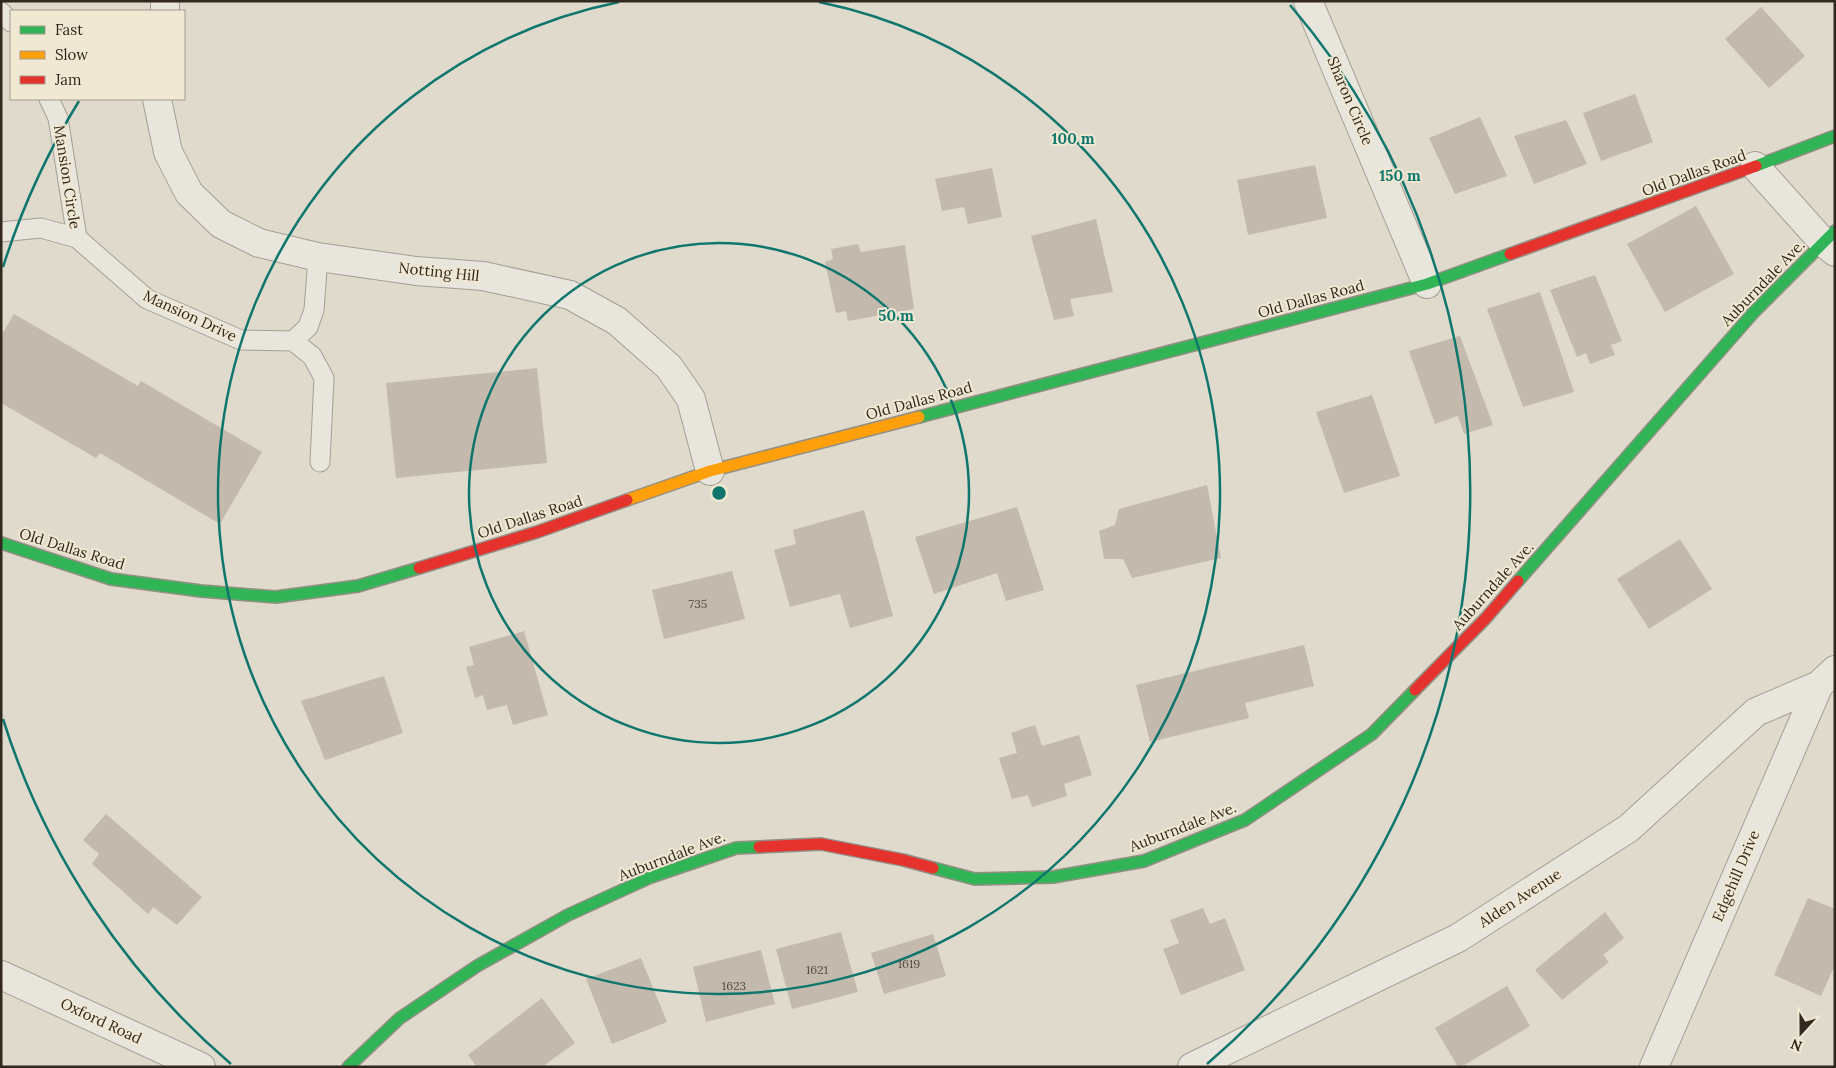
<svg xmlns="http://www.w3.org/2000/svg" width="1836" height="1068" font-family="Lora,serif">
	<rect width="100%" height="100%" fill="#dfdacc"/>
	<path fill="#c3b9ad" d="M1761 7 1805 56 1769 88 1725 39Z
		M1635 94 1653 142 1601 161 1583 113Z
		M1480 117 1507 176 1455 194 1429 138Z
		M1566 120 1587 164 1534 184 1514 136Z
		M1315 165 1327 218 1248 235 1237 180Z
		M992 168 1002 217 968 224 964 207 942 211 935 179Z
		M1696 206 1734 274 1665 312 1627 244Z
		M1096 219 1113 292 1070 299 1074 316 1054 320 1031 236Z
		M858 244 861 252 905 245 914 309 848 321 846 311 836 313 825 262 833 259 831 249Z
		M1595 275 1622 341 1611 345 1615 355 1590 364 1586 353 1577 357 1550 290Z
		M1540 292 1574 392 1523 407 1487 309Z
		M14 314 138 386 141 381 262 452 220 524 100 453 96 458 1 403V336Z
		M1460 336 1493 425 1464 434 1458 416 1435 424 1409 351Z
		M537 368 547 463 396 478 386 383Z
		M1372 395 1400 476 1344 493 1316 412Z
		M1207 485 1221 558 1132 578 1123 559H1104L1099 531 1115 525 1119 509Z
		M1017 507 1044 590 1006 601 997 573 934 594 915 537Z
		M864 510 893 616 850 628 840 594 790 607 774 550 796 544 793 530Z
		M1680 539 1712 589 1649 629 1617 579Z
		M732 571 745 619 664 639 652 590Z
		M524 631 548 715 513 725 507 705 487 710 483 695 475 698 466 667 474 665 469 647Z
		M1304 645 1314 686 1245 703 1249 718 1150 742 1136 685Z
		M384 676 403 733 325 760 301 701Z
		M1035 725 1042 746 1079 735 1092 775 1064 784 1067 796 1032 807 1028 795 1012 799 999 758 1017 753 1011 733Z
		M106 814 202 897 177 925 153 907 148 914 92 864 99 854 83 840Z
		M1808 898 1835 909V965L1821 996 1774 975Z
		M1203 908 1210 924 1225 918 1245 970 1181 995 1163 949 1179 943 1170 920Z
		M1605 912 1624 938 1603 955 1609 962 1562 1000 1535 970Z
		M841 932 858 992 792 1009 776 949Z
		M933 934 946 976 884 994 871 953Z
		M761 950 775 1004 706 1022 693 967Z
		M641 958 667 1022 612 1044 586 979Z
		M1507 986 1530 1026 1461 1067H1458L1435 1028Z
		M542 998 575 1043 542 1067H477L468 1055Z"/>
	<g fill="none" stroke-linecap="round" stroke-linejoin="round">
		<defs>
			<path id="lane" d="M1 12 11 22
				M1 232 41 228 77 238 58 118 49 99
				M77 238 147 299 241 340 293 341
				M318 257 314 310 308 327 293 341 312 356 324 378 320 462"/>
			<path id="street" d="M1308 1 1427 284
				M165 11V1
				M157 99 168 152 189 193 221 224 259 243 318 257 416 271 483 276 570 295 617 321 669 367 691 399 710 471
				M1755 166 1824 243 1835 252
				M1 975 201 1067
				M1192 1067 1458 938 1629 828 1756 712 1819 685
				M1654 1067 1819 685 1835 670"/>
			<path id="fast" d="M1756 166 1835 136
				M919 417 1427 284 1510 254
				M1 543 111 579 201 591 276 597 358 586 419 568
				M1518 581 1754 312 1835 231
				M933 868 975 879 1053 877 1144 861 1245 820 1372 734 1415 690
				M348 1067 400 1018 477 966 568 915 651 877 736 848 759 847"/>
			<path id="slow" d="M627 500 710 471 919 417"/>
			<path id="jam" d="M1510 254 1756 166
				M419 568 537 532 627 500
				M1415 690 1486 618 1518 581
				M759 847 821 844 903 860 933 868"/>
		</defs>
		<use href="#lane" stroke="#a49f95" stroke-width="21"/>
		<use href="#street" stroke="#a49f95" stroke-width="30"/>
		<use href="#fast" stroke="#948f85" stroke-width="14"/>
		<use href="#slow" stroke="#948f85" stroke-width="14"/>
		<use href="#jam" stroke="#948f85" stroke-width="14"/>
		<use href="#lane" stroke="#e8e5dc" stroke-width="19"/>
		<use href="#street" stroke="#e8e5dc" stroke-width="28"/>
		<use href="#fast" stroke="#30b455" stroke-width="11"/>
		<use href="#slow" stroke="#ff9f0a" stroke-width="11"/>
		<use href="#jam" stroke="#e5322d" stroke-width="11"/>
	</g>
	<g fill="none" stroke="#0f766e" stroke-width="2.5">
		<circle cx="719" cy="493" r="250"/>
		<path d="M819 2A501 501 0 1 1 619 2"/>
		<path d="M231 1064A751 751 0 0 1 3 719M3 267A751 751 0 0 1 79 101M1290 5A751 751 0 0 1 1207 1064"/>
	</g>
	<g text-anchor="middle" stroke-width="4" stroke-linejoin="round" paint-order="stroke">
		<g font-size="12" fill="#564c42">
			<text x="698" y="608">735</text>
			<text x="909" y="968">1619</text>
			<text x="817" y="974">1621</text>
			<text x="734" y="990">1623</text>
		</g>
		<g font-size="15" fill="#31281f" stroke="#f0e8d2">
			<text transform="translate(1350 101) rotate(67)" y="5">Sharon Circle</text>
			<text transform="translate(1694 173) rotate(-20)" y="5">Old Dallas Road</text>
			<text transform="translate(67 177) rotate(81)" y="5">Mansion Circle</text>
			<text transform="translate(439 272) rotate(6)" y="5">Notting Hill</text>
			<text transform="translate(1763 283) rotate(-46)" y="5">Auburndale Ave.</text>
			<text transform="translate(1311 299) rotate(-15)" y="5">Old Dallas Road</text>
			<text transform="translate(190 316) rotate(25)" y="5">Mansion Drive</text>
			<text transform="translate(919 401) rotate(-15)" y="5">Old Dallas Road</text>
			<text transform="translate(530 517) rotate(-18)" y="5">Old Dallas Road</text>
			<text transform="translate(72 549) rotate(17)" y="5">Old Dallas Road</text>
			<text transform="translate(1493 586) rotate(-48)" y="5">Auburndale Ave.</text>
			<text transform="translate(1183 827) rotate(-21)" y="5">Auburndale Ave.</text>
			<text transform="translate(672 856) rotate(-21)" y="5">Auburndale Ave.</text>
			<text transform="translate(1736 876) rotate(-67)" y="5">Edgehill Drive</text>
			<text transform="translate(1520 898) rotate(-33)" y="5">Alden Avenue</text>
			<text transform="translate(101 1021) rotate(25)" y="5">Oxford Road</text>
		</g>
	</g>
	<circle cx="719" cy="493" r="8" fill="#0f766e" stroke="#f0e8d2" stroke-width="2.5"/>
	<g font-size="15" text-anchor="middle" font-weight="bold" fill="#0f766e" stroke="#f0e8d2" stroke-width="4" stroke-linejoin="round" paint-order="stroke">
		<text x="1073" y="144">100 m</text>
		<text x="1400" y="181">150 m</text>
		<text x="896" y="321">50 m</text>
	</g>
	<rect width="1836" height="1068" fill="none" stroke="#31281f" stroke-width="5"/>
	<rect x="10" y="10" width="175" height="90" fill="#f0e8d2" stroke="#a49b8a"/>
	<rect x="20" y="26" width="25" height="8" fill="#30b455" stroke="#a49b8a"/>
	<text x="55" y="35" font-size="15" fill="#31281f">Fast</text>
	<rect x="20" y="51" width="25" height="8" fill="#ff9f0a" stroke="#a49b8a"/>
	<text x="55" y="60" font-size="15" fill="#31281f">Slow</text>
	<rect x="20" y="76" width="25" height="8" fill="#e5322d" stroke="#a49b8a"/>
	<text x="55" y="85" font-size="15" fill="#31281f">Jam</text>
	<g transform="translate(1801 1033) rotate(201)" stroke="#f0e8d2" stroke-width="4" paint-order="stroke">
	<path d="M0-4L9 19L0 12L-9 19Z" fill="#31281f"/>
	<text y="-8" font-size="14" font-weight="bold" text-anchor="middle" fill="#31281f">N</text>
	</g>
</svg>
